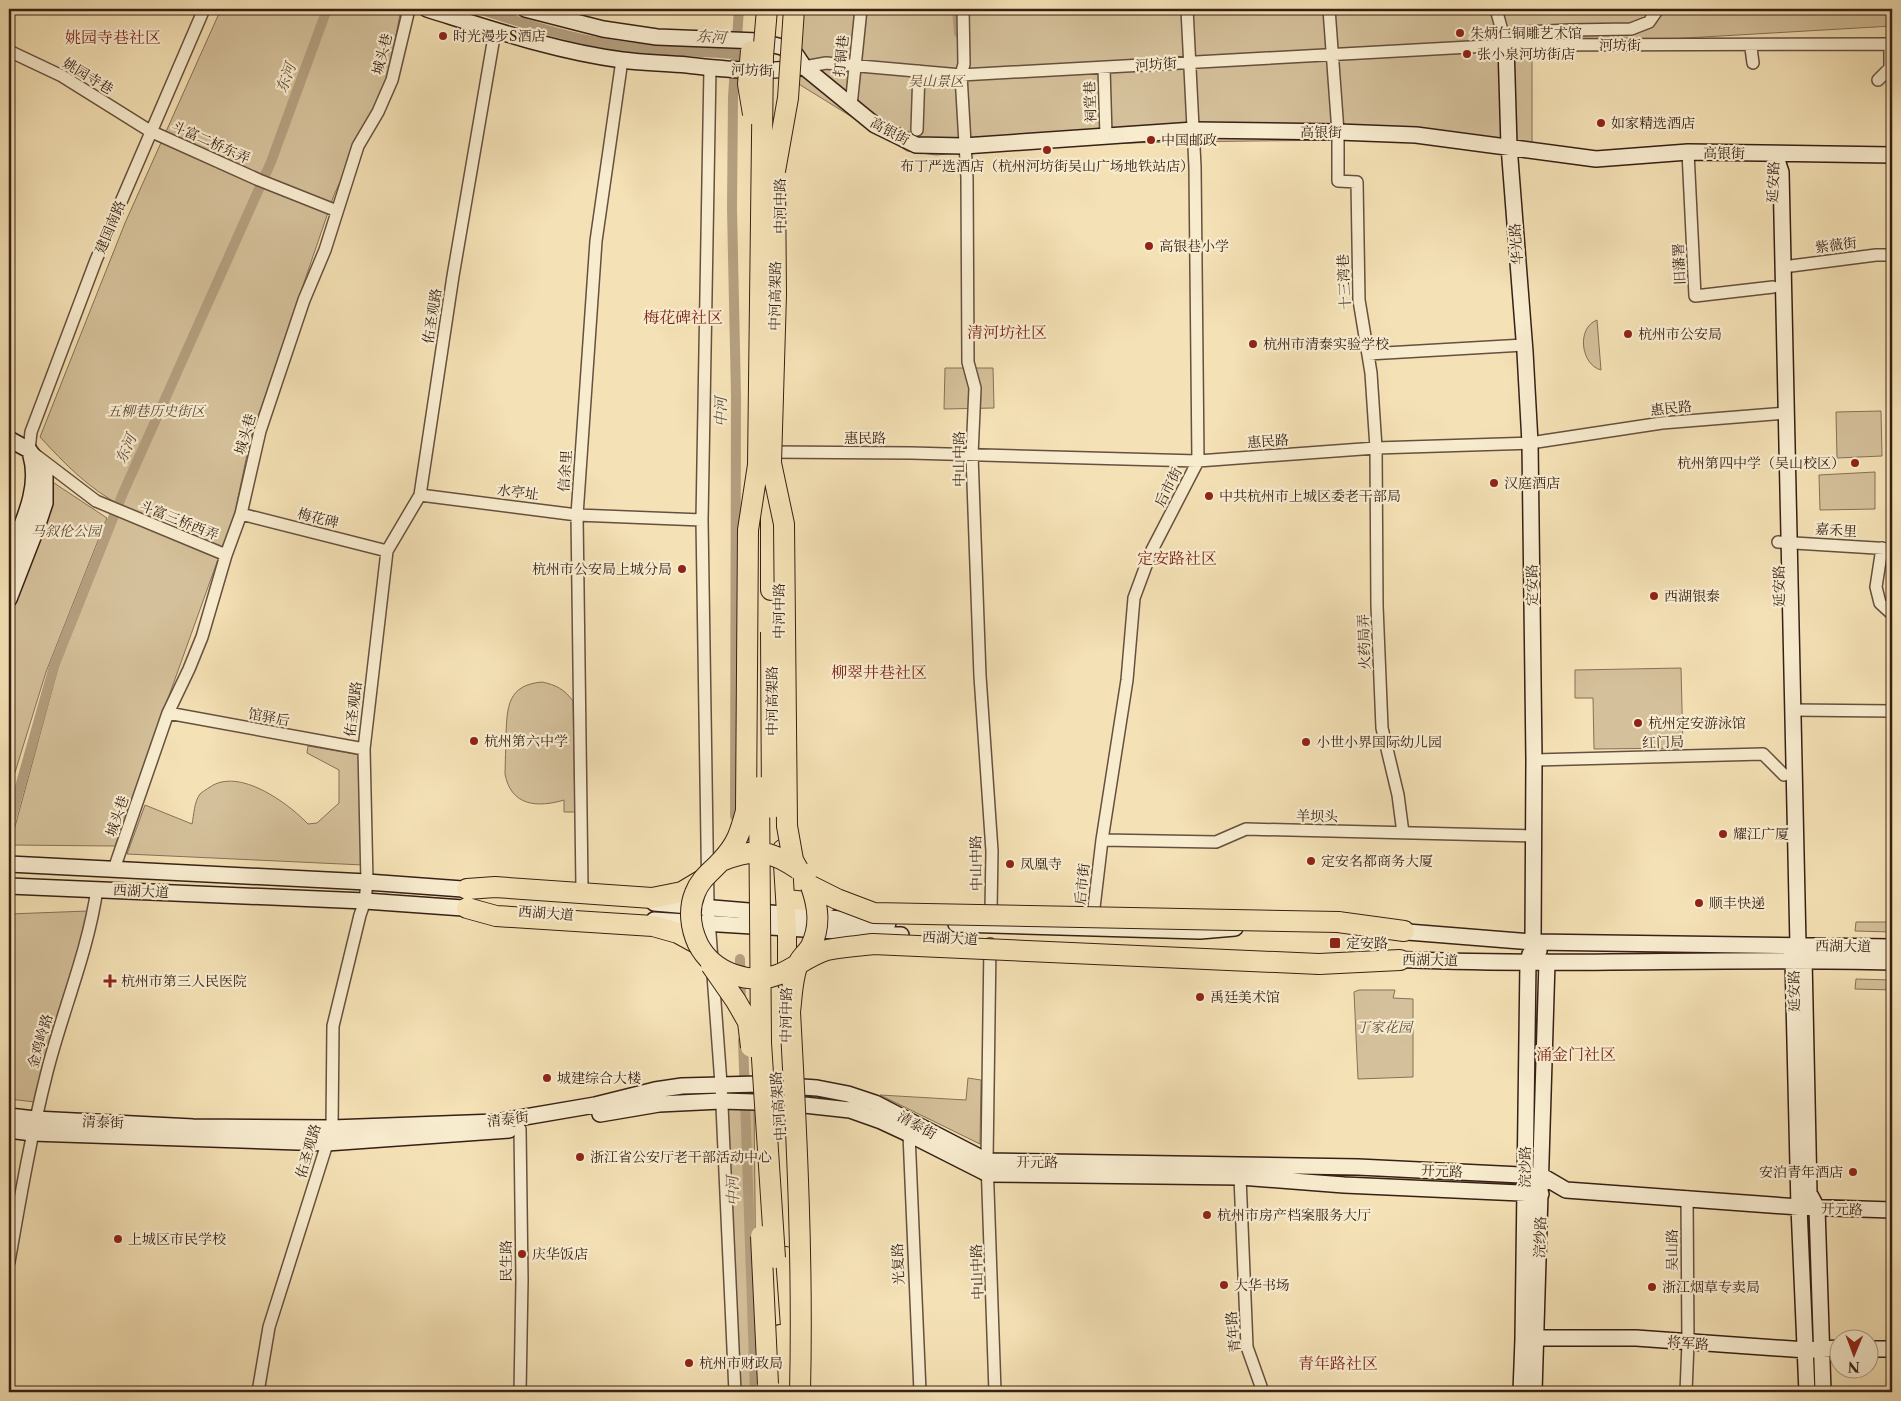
<svg xmlns="http://www.w3.org/2000/svg" width="1901" height="1401" font-family="'Libre Caslon Text','Noto Serif SC',serif">
	<rect width="100%" height="100%" fill="#f4e1b5"/>
	<filter id="stains"><feTurbulence type="fractalNoise" baseFrequency=".004" numOctaves="4"/><feColorMatrix values="0 0 0 0 .2 0 0 0 0 .09 0 0 0 0 .02 0 0 0 .5 -.17"/></filter>
	<radialGradient id="worn" r=".72"><stop offset=".6" stop-color="#630" stop-opacity="0"/><stop offset="1" stop-color="#630" stop-opacity=".3"/></radialGradient>
	<path fill="#d4c09a" stroke="#867058" d="M221 9H401L388 77 334 195 250 440 235 512 115 846 10 845 59 664 122 506C89 489 65 464 40 437L125 223Z
		M801 9H1892V26L1532 47V144L1345 140 1167 142 1060 145 936 155 907 151 789 78Z
		M1597 320 1601 370C1581 365 1576 328 1597 320Z
		M945 368H993L994 408 944 409Z
		M1881 411 1882 456 1837 458 1836 412Z
		M1875 472V509L1820 510 1819 475Z
		M48 479 107 518 46 672 9 792V597Z
		M1681 668 1683 748 1594 749 1593 698H1575V670Z
		M542 682C556 685 564 689 573 701L575 812H564V800C537 808 511 806 505 774 505 761 506 748 506 735 507 706 508 685 542 682Z
		M308 746 360 755 363 865 127 854 145 805 192 824C194 815 194 802 200 794 202 792 207 789 210 787 239 767 288 803 308 824L317 823 339 803V770L307 753Z
		M88 911 47 1071 35 1102 9 1099V914Z
		M1856 922H1892V932L1855 931Z
		M1856 979 1892 980V990L1855 989Z
		M1359 990H1395L1393 998 1413 999V1077L1358 1079 1354 992Z
		M968 1078 981 1080 980 1144 880 1095 966 1100Z
		M721 1101 754 1103 757 1392H735Z"/>
	<g fill="none" stroke-linecap="round" stroke-linejoin="round">
		<path stroke="#b49f7f" stroke-width="10" d="M479 9C525 24 572 39 620 46 658 51 697 51 735 54
			M957 9 959 33
			M735 816 736 396 732 209 733 97 739 9
			M9 826 54 666 123 493 271 162 327 9
			M740 959 741 1003
			M743 1040 755 1392"/>
		<defs>
			<path id="street" d="M204 9 96 260 31 432 29 450 96 501 226 555
				M963 9 964 64 961 75 967 178 968 362 975 388 972 455 980 676 992 851 991 910
				M1329 9 1338 132V181L1357 182 1359 300 1371 373 1376 448 1377 606 1382 728 1398 795 1403 833
				M1496 9 1506 45
				M1506 45 1515 36 1524 32 1570 30 1631 29 1649 22 1658 9
				M1751 48 1753 63
				M9 51 62 76 150 131 259 180 337 211
				M804 67 826 63 961 75 1506 45 1892 44
				M710 68 702 520 708 906 721 1084 735 1392
				M1104 68 1106 136
				M1878 80 1890 68V44
				M851 106 861 9
				M917 130 919 71
				M1688 152 1695 296 1773 287
				M1783 267 1876 255H1892
				M1368 354 1524 345
				M767 452 911 453 1198 461 1376 448 1530 443 1662 423 1786 413
				M420 495 577 515 702 520
				M241 514 387 551
				M1778 542 1892 549
				M1882 548 1876 587 1880 603 1892 614
				M1792 710 1892 711
				M168 713 364 749
				M1534 760 1763 754 1784 775
				M1102 840 1216 842 1246 829 1534 836
				M114 869 168 713 189 669 202 637 226 555 241 514 260 431 304 300 325 250 358 146 378 112 392 80 409 9
				M582 888 577 515 596 241 622 60
				M1093 916 1102 840 1127 680 1134 598 1151 552 1198 461 1195 167 1187 9
				M990 944 987 1161 995 1392
				M520 1129 522 1280 520 1392
				M909 1134 920 1392
				M1240 1177 1247 1347 1263 1392
				M9 1262C20 1199 31 1135 47 1072 62 1012 88 952 97 889
				M258 1392 269 1327 332 1128 333 1026 360 915 365 901 367 882 364 749 387 551 420 495 453 276 495 31
				M1686 1392 1688 1343 1687 1197"/>
			<path id="secondary" d="M427 9C491 29 555 51 622 60 644 63 665 63 687 65 725 69 763 74 801 67
				M525 9 603 29 657 37 758 41 782 47 796 55 804 67 875 125 916 145 964 146 1194 130 1338 132 1416 135 1596 159 1688 152 1892 155
				M1506 45 1509 146 1525 352 1530 443 1534 760 1533 942 1539 951
				M1775 154 1781 172 1798 945 1804 959 1809 1193 1817 1208 1823 1392
				M9 439 29 450 45 473V503L37 527 9 599
				M9 558C20 527 41 490 31 456
				M9 864 367 882 476 890
				M9 886 365 901 477 909
				M654 903 888 923
				M654 920 901 935
				M956 924 1200 931 1235 928
				M1395 931 1533 942 1892 947
				M1791 949 1793 959 1799 1207 1807 1392
				M1391 959C1558 967 1725 957 1892 962
				M600 1114 659 1104 721 1101 786 1103 850 1110 881 1121 909 1134 988 1174 1240 1177 1344 1185 1541 1194
				M9 1116 35 1119 193 1127 332 1128 496 1122 595 1105 655 1090 682 1086 759 1084 817 1088 848 1094 875 1103 987 1161 1358 1167 1542 1176 1566 1190 1799 1207 1892 1210
				M9 1130 32 1133 327 1143 509 1130
				M1536 1338H1636L1806 1350 1838 1348
				M1868 1349H1892
				M1521 1392 1523 1339 1528 962 1530 954
				M1534 1392 1547 962"/>
			<path id="primary" d="M782 849 787 929V983
				M786 899 827 903"/>
			<path id="highway" d="M771 484V590
				M467 889 495 887 652 898 682 892 702 880
				M467 908 496 916 653 926 678 933 698 944
				M1338 922 1404 931
				M1319 964 1400 960
				M786 1257 793 1355
				M780 1335 783 1392"/>
		</defs>
		<use href="#street" stroke="#66503e" stroke-width="14"/>
		<use href="#secondary" stroke="#372016" stroke-width="18"/>
		<use href="#primary" stroke="#372016" stroke-width="20"/>
		<use href="#highway" stroke="#372016" stroke-width="22"/>
		<use href="#street" stroke="#f8eccf" stroke-width="11"/>
		<use href="#secondary" stroke="#f8eccf" stroke-width="15"/>
		<use href="#primary" stroke="#f4e1b5" stroke-width="18"/>
		<use href="#highway" stroke="#f4e1b5" stroke-width="20"/>
		<defs>
			<path id="highway-bridge" d="M767 9 763 56 758 465 748 530 746 811C740 833 737 844 721 861 711 872 700 879 695 893 688 910 691 929 698 944 713 973 750 986 780 974 796 967 810 955 827 950 842 947 858 946 873 944L1319 964
				M751 51 748 84 753 114
				M775 171 788 98 794 9
				M775 179 776 295 771 463 784 524 787 826 793 860 798 869
				M771 632 772 808
				M759 787 761 1043 775 1258
				M721 861C753 848 769 849 798 869
				M811 886 837 899 874 913 1338 922
				M711 965 736 1001 748 1022 751 1047
				M761 1236 768 1384
				M800 1392C803 1265 797 1139 790 1012 792 996 792 976 799 962 802 956 808 952 811 946 821 926 818 906 811 886"/>
		</defs>
		<use href="#highway-bridge" stroke="#372016" stroke-width="22" stroke-linecap="butt"/>
		<use href="#highway-bridge" stroke="#f4e1b5" stroke-width="20"/>
	</g>
	<g fill="#8f2418" stroke="#f8eccf" stroke-width="2">
		<circle cx="1460" cy="33" r="5"/>
		<circle cx="443" cy="36" r="5"/>
		<circle cx="1467" cy="54" r="5"/>
		<circle cx="1601" cy="123" r="5"/>
		<circle cx="1151" cy="140" r="5"/>
		<circle cx="1047" cy="150" r="5"/>
		<circle cx="1149" cy="246" r="5"/>
		<circle cx="1628" cy="334" r="5"/>
		<circle cx="1253" cy="344" r="5"/>
		<circle cx="1855" cy="463" r="5"/>
		<circle cx="1494" cy="483" r="5"/>
		<circle cx="1209" cy="496" r="5"/>
		<circle cx="682" cy="569" r="5"/>
		<circle cx="1654" cy="596" r="5"/>
		<circle cx="1638" cy="723" r="5"/>
		<circle cx="474" cy="741" r="5"/>
		<circle cx="1306" cy="742" r="5"/>
		<circle cx="1723" cy="834" r="5"/>
		<circle cx="1311" cy="861" r="5"/>
		<circle cx="1010" cy="864" r="5"/>
		<circle cx="1699" cy="903" r="5"/>
		<rect x="1329" y="937" width="12" height="12" rx="2.5"/>
		<path d="M107.5 973.5h5v5h5v5h-5v5h-5v-5h-5v-5h5z"/>
		<circle cx="1200" cy="997" r="5"/>
		<circle cx="547" cy="1078" r="5"/>
		<circle cx="580" cy="1157" r="5"/>
		<circle cx="1853" cy="1172" r="5"/>
		<circle cx="1207" cy="1215" r="5"/>
		<circle cx="118" cy="1239" r="5"/>
		<circle cx="522" cy="1254" r="5"/>
		<circle cx="1224" cy="1285" r="5"/>
		<circle cx="1652" cy="1287" r="5"/>
		<circle cx="689" cy="1363" r="5"/>
	</g>
	<g text-anchor="middle" stroke-width="4.5" stroke-linejoin="round" paint-order="stroke">
		<g font-size="14" fill="#372016" stroke="#f8eccf" text-anchor="start">
			<text x="1470" y="38">朱炳仁铜雕艺术馆</text>
			<text x="453" y="41">时光漫步S酒店</text>
			<text x="1477" y="59">张小泉河坊街店</text>
			<text x="1611" y="128">如家精选酒店</text>
			<text x="1161" y="145">中国邮政</text>
			<text x="1047" y="171" text-anchor="middle">布丁严选酒店（杭州河坊街吴山广场地铁站店）</text>
			<text x="1159" y="251">高银巷小学</text>
			<text x="1638" y="339">杭州市公安局</text>
			<text x="1263" y="349">杭州市清泰实验学校</text>
			<text x="1845" y="468" text-anchor="end">杭州第四中学（吴山校区）</text>
			<text x="1504" y="488">汉庭酒店</text>
			<text x="1219" y="501">中共杭州市上城区委老干部局</text>
			<text x="672" y="574" text-anchor="end">杭州市公安局上城分局</text>
			<text x="1664" y="601">西湖银泰</text>
			<text x="1648" y="728">杭州定安游泳馆</text>
			<text x="484" y="746">杭州第六中学</text>
			<text x="1316" y="747">小世小界国际幼儿园</text>
			<text x="1733" y="839">耀江广厦</text>
			<text x="1321" y="866">定安名都商务大厦</text>
			<text x="1020" y="869">凤凰寺</text>
			<text x="1709" y="908">顺丰快递</text>
			<text x="1346" y="948">定安路</text>
			<text x="121" y="986">杭州市第三人民医院</text>
			<text x="1210" y="1002">禹廷美术馆</text>
			<text x="557" y="1083">城建综合大楼</text>
			<text x="590" y="1162">浙江省公安厅老干部活动中心</text>
			<text x="1843" y="1177" text-anchor="end">安泊青年酒店</text>
			<text x="1217" y="1220">杭州市房产档案服务大厅</text>
			<text x="128" y="1244">上城区市民学校</text>
			<text x="532" y="1259">庆华饭店</text>
			<text x="1234" y="1290">大华书场</text>
			<text x="1662" y="1292">浙江烟草专卖局</text>
			<text x="699" y="1368">杭州市财政局</text>
		</g>
		<g font-size="14" fill="#372016" stroke="#f8eccf">
			<text x="1620" y="50">河坊街</text>
			<text transform="translate(382 54) rotate(-76)" y="5">城头巷</text>
			<text transform="translate(841 56) rotate(-84)" y="5">打铜巷</text>
			<text transform="translate(1156 64) rotate(-4)" y="5">河坊街</text>
			<text transform="translate(752 70) rotate(2)" y="5">河坊街</text>
			<text transform="translate(88 76) rotate(31)" y="5">姚园寺巷</text>
			<text transform="translate(1090 102) rotate(-92)" y="5">祠堂巷</text>
			<text transform="translate(890 131) rotate(28)" y="5">高银街</text>
			<text transform="translate(1321 132) rotate(1)" y="5">高银街</text>
			<text transform="translate(211 142) rotate(24)" y="5">斗富二桥东弄</text>
			<text transform="translate(1724 153) rotate(1)" y="5">高银街</text>
			<text transform="translate(1773 182) rotate(-87)" y="5">延安路</text>
			<text transform="translate(780 206) rotate(-90)" y="5">中河中路</text>
			<text transform="translate(110 227) rotate(-67)" y="5">建国南路</text>
			<text transform="translate(1516 244) rotate(-94)" y="5">华光路</text>
			<text transform="translate(1836 245) rotate(-7)" y="5">紫薇街</text>
			<text transform="translate(1679 264) rotate(-93)" y="5">旧藩署</text>
			<text transform="translate(1344 282) rotate(-93)" y="5">十三湾巷</text>
			<text transform="translate(775 296) rotate(-89)" y="5">中河高架路</text>
			<text transform="translate(432 316) rotate(-81)" y="5">佑圣观路</text>
			<text transform="translate(1671 408) rotate(-6)" y="5">惠民路</text>
			<text transform="translate(245 434) rotate(-74)" y="5">城头巷</text>
			<text x="865" y="443">惠民路</text>
			<text transform="translate(1268 441) rotate(-4)" y="5">惠民路</text>
			<text transform="translate(959 459) rotate(-90)" y="5">中山中路</text>
			<text transform="translate(565 471) rotate(-86)" y="5">信余里</text>
			<text transform="translate(1168 487) rotate(-63)" y="5">后市街</text>
			<text transform="translate(518 492) rotate(7)" y="5">水亭址</text>
			<text transform="translate(318 518) rotate(14)" y="5">梅花碑</text>
			<text transform="translate(179 520) rotate(22)" y="5">斗富三桥西弄</text>
			<text transform="translate(1836 530) rotate(4)" y="5">嘉禾里</text>
			<text transform="translate(1532 585) rotate(-91)" y="5">定安路</text>
			<text transform="translate(1779 586) rotate(-91)" y="5">延安路</text>
			<text transform="translate(779 611) rotate(-90)" y="5">中河中路</text>
			<text transform="translate(1364 642) rotate(-92)" y="5">火药局弄</text>
			<text transform="translate(772 701) rotate(-90)" y="5">中河高架路</text>
			<text transform="translate(353 709) rotate(-83)" y="5">佑圣观路</text>
			<text transform="translate(269 717) rotate(11)" y="5">馆驿后</text>
			<text transform="translate(1663 742) rotate(-2)" y="5">红门局</text>
			<text transform="translate(117 816) rotate(-71)" y="5">城头巷</text>
			<text transform="translate(1317 816) rotate(1)" y="5">羊坝头</text>
			<text transform="translate(976 863) rotate(-91)" y="5">中山中路</text>
			<text transform="translate(1082 884) rotate(-84)" y="5">后市街</text>
			<text transform="translate(141 891) rotate(3)" y="5">西湖大道</text>
			<text transform="translate(546 913) rotate(4)" y="5">西湖大道</text>
			<text transform="translate(950 938) rotate(3)" y="5">西湖大道</text>
			<text transform="translate(1843 946) rotate(1)" y="5">西湖大道</text>
			<text transform="translate(1430 960) rotate(1)" y="5">西湖大道</text>
			<text transform="translate(1794 991) rotate(-91)" y="5">延安路</text>
			<text transform="translate(786 1015) rotate(-89)" y="5">中河中路</text>
			<text transform="translate(40 1041) rotate(-74)" y="5">金鸡岭路</text>
			<text transform="translate(778 1106) rotate(-94)" y="5">中河高架路</text>
			<text transform="translate(508 1119) rotate(-7)" y="5">清泰街</text>
			<text transform="translate(103 1122) rotate(2)" y="5">清泰街</text>
			<text transform="translate(917 1125) rotate(29)" y="5">清泰街</text>
			<text transform="translate(308 1151) rotate(-74)" y="5">佑圣观路</text>
			<text transform="translate(1037 1162) rotate(1)" y="5">开元路</text>
			<text transform="translate(1525 1167) rotate(-89)" y="5">浣沙路</text>
			<text transform="translate(1442 1171) rotate(3)" y="5">开元路</text>
			<text transform="translate(1842 1209) rotate(2)" y="5">开元路</text>
			<text transform="translate(1540 1237) rotate(-88)" y="5">浣纱路</text>
			<text transform="translate(1672 1250) rotate(-90)" y="5">吴山路</text>
			<text transform="translate(506 1261) rotate(-90)" y="5">民生路</text>
			<text transform="translate(898 1264) rotate(-93)" y="5">光复路</text>
			<text transform="translate(977 1272) rotate(-92)" y="5">中山中路</text>
			<text transform="translate(1233 1332) rotate(-96)" y="5">青年路</text>
			<text transform="translate(1688 1343) rotate(4)" y="5">将军路</text>
		</g>
		<g font-size="14" font-style="italic" fill="#5e4837" stroke="#f8eccf">
			<text x="936" y="86">吴山景区</text>
			<text x="156" y="416">五柳巷历史街区</text>
			<text x="66" y="536">马叙伦公园</text>
			<text x="1384" y="1032">丁家花园</text>
		</g>
		<g font-size="15" font-style="italic" fill="#634c3b" stroke="#f8eccf">
			<text transform="translate(711 37) rotate(4)" y="5">东河</text>
			<text transform="translate(286 78) rotate(-70)" y="5">东河</text>
			<text transform="translate(721 412) rotate(-90)" y="5">中河</text>
			<text transform="translate(126 449) rotate(-66)" y="5">东河</text>
			<text transform="translate(733 1191) rotate(-92)" y="5">中河</text>
		</g>
		<g font-size="16" fill="#7a1f14" stroke="#f8eccf">
			<text x="113" y="43">姚园寺巷社区</text>
			<text x="683" y="323">梅花碑社区</text>
			<text x="1007" y="338">清河坊社区</text>
			<text x="1177" y="564">定安路社区</text>
			<text x="879" y="678">柳翠井巷社区</text>
			<text x="1576" y="1060">涌金门社区</text>
			<text x="1338" y="1369">青年路社区</text>
		</g>
	</g>
	<rect width="1901" height="1401" fill="none" stroke="#f4e1b5" stroke-width="30"/>
	<rect x="10" y="10" width="1881" height="1381" fill="none" stroke="#372016" stroke-width="2.5"/>
	<rect x="15" y="15" width="1871" height="1371" fill="none" stroke="#372016"/>
	<g transform="translate(1854 1354) rotate(181)"><circle r="24" fill="#f8eccf" stroke="#ab9a85"/>
	<path d="M0-4L9 19L0 12L-9 19Z" fill="#8f2418"/>
	<text y="-8" font-size="14" font-weight="bold" text-anchor="middle" fill="#372016">N</text>
	</g>
	<rect width="100%" height="100%" filter="url(#stains)"/>
	<rect width="100%" height="100%" fill="url(#worn)"/>
</svg>
